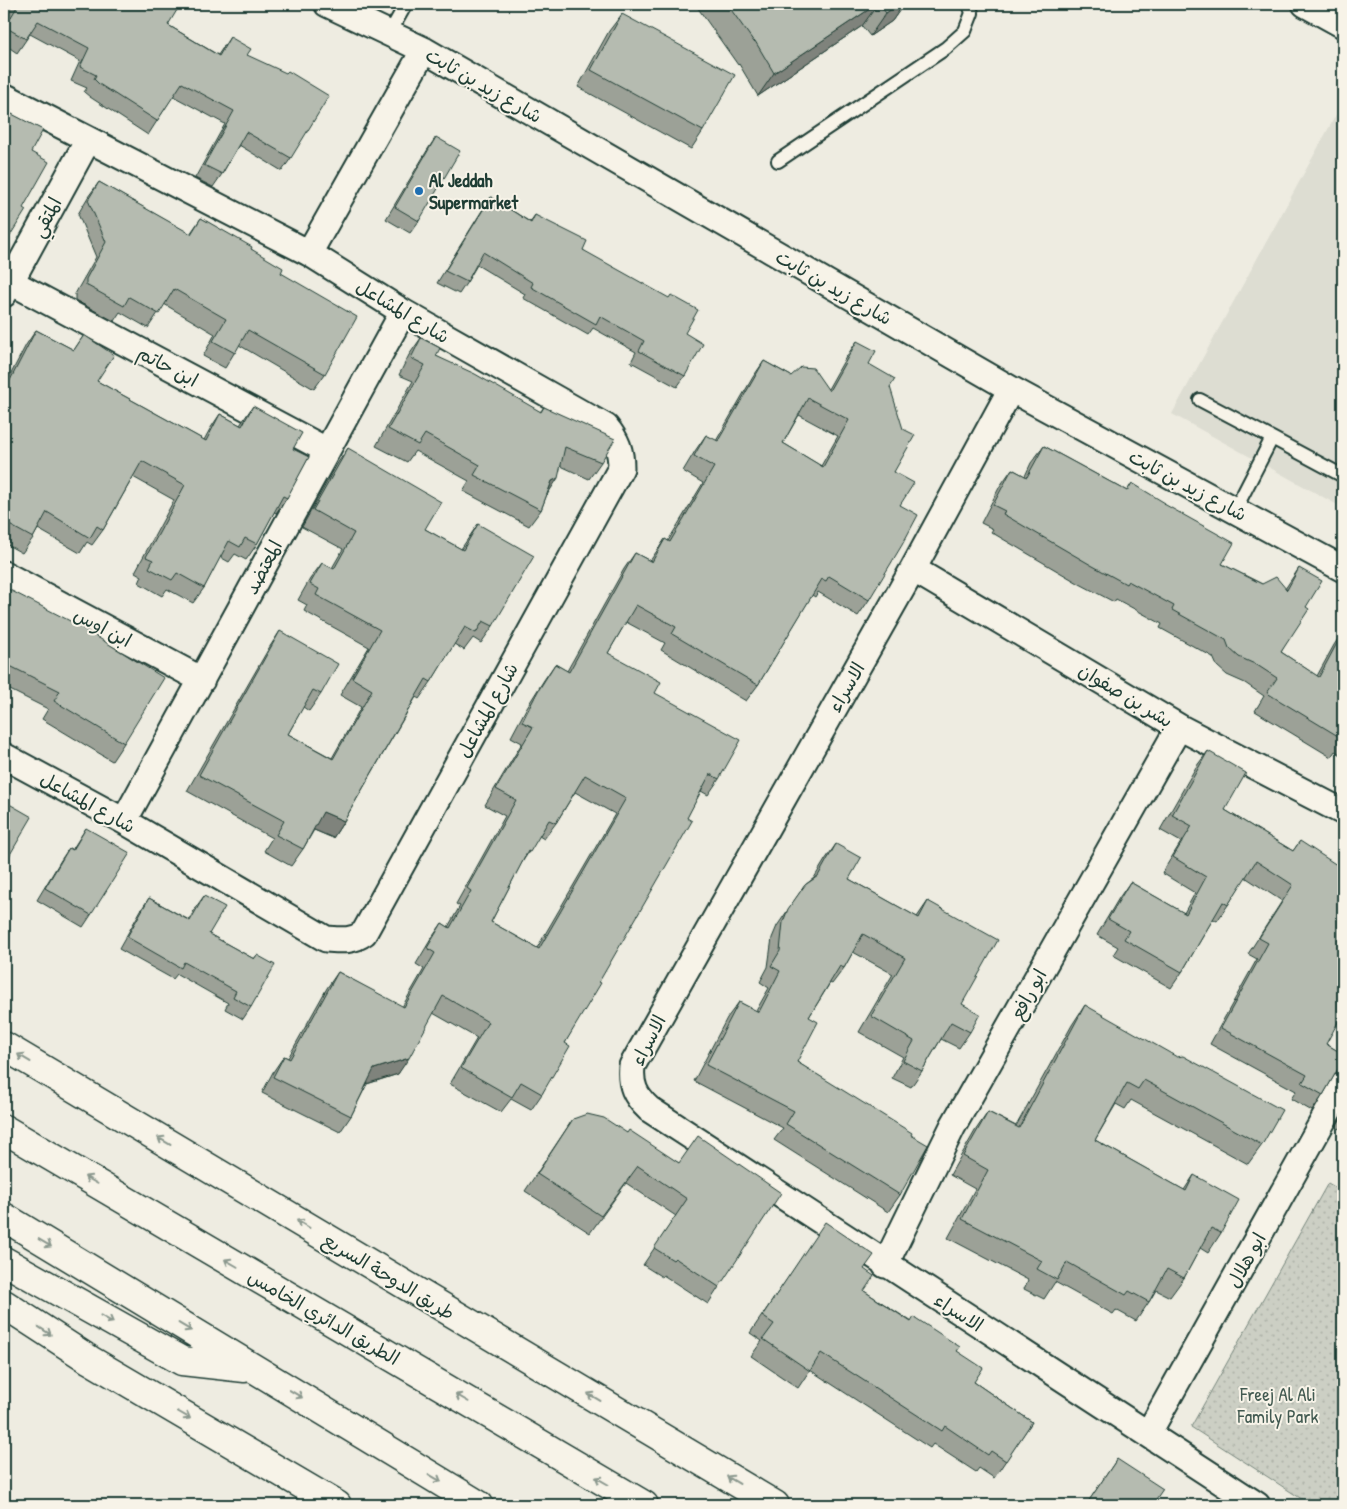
<svg xmlns="http://www.w3.org/2000/svg" width="1347" height="1509" font-family="'Patrick Hand','Playpen Sans Arabic',sans-serif">
	<defs>
		<pattern id="park-dots" width="8" height="8" patternUnits="userSpaceOnUse" patternTransform="scale(1.25)"><rect width="8" height="8" fill="#cccfc4"/><path d="M2 2h.1M6 6h.1" fill="none" stroke="#afb3a9" stroke-width="1.8" stroke-linecap="round"/></pattern>
	</defs>
	<rect width="100%" height="100%" fill="#eeece1"/>
	<filter id="ink" filterUnits="userSpaceOnUse"><feTurbulence type="fractalNoise" baseFrequency=".02" numOctaves="2"/><feDisplacementMap in="SourceGraphic" scale="10" xChannelSelector="R" yChannelSelector="G"/><feConvolveMatrix kernelMatrix="1 2 1 2 8 2 1 2 1" color-interpolation-filters="sRGB"/></filter>
	<g filter="url(#ink)">
		<path fill="#ddddd2" d="M1343 102V508L1172 414Z"/>
		<path fill="url(#park-dots)" stroke="#76867c" d="M1328 1183 1343 1192V1505H1311L1191 1427Z"/>
		<g fill="none" stroke-linecap="round" stroke-linejoin="round">
			<defs>
				<path id="lane" d="M389 34 406 4
					M778 161 946 48 965 31 972 13 969 4
					M1200 400 1272 438 1235 510
					M1272 438 1343 476"/>
				<path id="street" d="M327 4 424 50 1011 389 1343 569
					M1305 4 1343 25
					M4 96 309 253 403 312 606 427C617 440 621 451 621 468L364 933C352 942 340 940 326 939L124 821 4 756
					M309 253 424 50
					M11 282 326 450
					M4 294 88 140
					M1011 389 913 569 632 1066C630 1085 635 1096 649 1109L1257 1505
					M913 569 1179 727 1343 812
					M4 574 202 680
					M124 821 403 312
					M885 1265 953 1126 1179 727
					M1148 1434 1343 1085"/>
				<path id="secondary" d="M4 1046 775 1505
					M4 1304 90 1360 337 1505"/>
				<path id="highway" d="M4 1129 644 1505
					M4 1217 479 1505
					M4 1261 182 1361 245 1368"/>
			</defs>
			<use href="#lane" stroke="#1f3d34" stroke-width="16"/>
			<use href="#street" stroke="#1f3d34" stroke-width="29"/>
			<use href="#secondary" stroke="#1f3d34" stroke-width="31"/>
			<use href="#highway" stroke="#1f3d34" stroke-width="31"/>
			<use href="#lane" stroke="#f7f3e8" stroke-width="12"/>
			<use href="#street" stroke="#f7f3e8" stroke-width="25"/>
			<use href="#secondary" stroke="#f7f3e8" stroke-width="28"/>
			<use href="#highway" stroke="#f7f3e8" stroke-width="28"/>
		</g>
		<path fill="#9ca197" stroke="#1f3d34" fill-rule="evenodd" d="M4 4H168V25L218 55 230 37 247 55 291 158 282 171 239 145 222 174 213 187 195 178 225 124 173 96 148 135 90 97 84 92 87 88 71 81 80 61 30 34 17 53 4 44V27L8 20 4 18Z
			M695 4H904L892 21 870 36 862 26 758 96 739 64 738 65Z
			M622 14 703 131 691 149 578 87 609 31Z
			M436 137 419 221 410 233 386 219 428 149Z
			M99 182 190 234 201 218 251 249 281 273 325 374 314 389 239 345 225 368 203 356 215 334 164 304 148 328 120 312 114 321 75 300V294L96 257 78 214 88 197Z
			M491 197 530 222 535 215 583 250 685 333V376L677 387 631 362 636 352 593 328 588 335 523 298 525 294 477 265 467 282 459 294 437 283 483 209Z
			M36 330 74 350 84 335 97 381 204 440 210 429 220 414 240 425 253 406 293 449 287 498 276 513 274 512 257 544 246 560 235 554 229 562 220 557 204 588 193 603 167 589 162 596 139 583 142 576 135 572 174 500 133 477 103 530 92 545 87 542 80 553 38 529 33 538 22 553 4 543V387L26 345Z
			M421 338 436 356 540 412 544 407 601 462 589 479 561 466 547 494 541 510 529 526 463 491 469 481 415 451 407 462 376 446 413 381 399 375 409 355Z
			M857 341 869 364 890 387 894 472 900 505 869 600 858 616 818 592 815 597 812 595 758 685 746 701 661 650 665 643 626 622 608 653 655 693 719 779 708 795 701 791 565 1043 542 1094 531 1110 511 1099 501 1112 450 1084 477 1038 433 1013 398 1074 367 1084 351 1116 340 1132 262 1093 273 1072 284 1056 288 1058 327 988 338 972 402 1007 424 969 416 964 431 939 442 923 448 927 460 906 456 904 505 816 485 805 522 743 511 737 527 707 544 680 555 664 567 671 624 569 635 553 650 561 665 539 668 541 703 483 683 471 695 451 706 435 716 441 753 377 764 361 791 376 828 389 846 357ZM799 415 838 436 821 466 783 443ZM575 792 615 814 537 948 491 922 521 864 539 836 544 839 556 823Z
			M1044 446 1127 491 1132 483 1164 504 1222 564 1262 584 1285 589 1299 568 1306 607 1281 652 1317 676 1334 645 1343 631V756L1335 751 1331 757 1255 711 1264 696 1245 683 1227 675 1217 666 1213 657 1160 628 1162 624 1116 599 1114 602 1078 583 991 532 993 529 981 523 1000 486 1012 469 1025 476 1031 463Z
			M348 448 425 529 461 549 478 524 493 626 481 643 473 638 464 650 454 644 431 682 419 699 416 697 344 821 333 838 314 830 303 849 291 866 264 851 272 838 187 791 269 648 280 631 321 694 309 711 303 707 288 734 332 758 361 707 340 695 369 647 304 611 307 605 298 600 310 579 322 563 332 568 343 549 302 527 337 464Z
			M4 587 124 743 112 761 42 719 48 709 4 687Z
			M1208 751 1225 810 1293 851 1300 841 1326 1044 1343 1054V1063L1335 1074 1323 1095 1312 1111 1291 1099 1296 1091 1210 1044 1257 959 1248 954 1282 901 1245 877 1228 905 1217 921 1213 919 1182 972 1171 988 1113 955 1118 947 1097 935 1119 898 1130 882 1184 913 1195 893 1162 873 1181 842 1160 830 1196 767Z
			M86 828 91 915 83 927 37 900 61 860 69 848 72 850Z
			M836 844 849 879 917 917 928 901 962 1004 970 1032 959 1048 941 1039 922 1071 911 1087 892 1078 903 1057 859 1032 893 974 853 952 844 968 832 984 830 983 809 1017 797 1062 911 1135 900 1195 888 1212 774 1140 783 1128 694 1081 727 1018 739 1002 756 1011 769 988 760 982 768 967 772 938 777 926 805 885 814 878 825 860Z
			M204 896 209 934 254 959 257 955 251 1007 243 1019 225 1009 228 1003 177 974 173 979 119 949 141 910 149 898 189 920 196 907Z
			M1085 1005 1262 1145 1248 1164 1131 1100 1125 1109 1116 1104 1095 1140 1184 1190 1194 1175 1221 1233 1208 1253 1200 1248 1184 1278 1170 1297 1156 1290 1149 1302 1136 1321 1116 1310 1113 1314 1055 1282 1044 1299 1024 1289 1028 1280 948 1238 975 1189 950 1175 975 1131 988 1112 1016 1126 1072 1025Z
			M1343 1114V1131L1336 1127Z
			M573 1119 627 1133 679 1163 719 1287 708 1304 663 1275 662 1277 643 1265 676 1216 626 1183 590 1233 525 1191Z
			M814 1240 864 1269V1291L957 1351 974 1382 1032 1422 994 1478 979 1468 976 1472 933 1444 930 1448 810 1370 798 1388 751 1356 762 1341 750 1333Z
			M1117 1459 1152 1505H1086Z"/>
		<path fill="#7f837b" stroke="#1f3d34" d="M877 4H878L862 26 758 96 774 73Z
			M898 4H904L892 21 870 36 886 13Z
			M558 478 547 495 552 481Z
			M323 812 344 821 333 838 312 829Z
			M409 1058 398 1074 363 1085 374 1069Z
			M1343 1061V1063L1337 1072 1330 1078Z"/>
		<path fill="#b5bbb0" stroke="#1f3d34" fill-rule="evenodd" d="M11 4H168L177 10 168 25 219 56 230 37 251 49 247 55 286 73 288 71 329 96 291 158 246 132 222 174 204 165 234 111 182 83 157 121 99 84 94 79 96 75 80 67 89 48 38 21 26 39 5 27 17 7Z
			M727 4H877L774 73 755 41 754 42Z
			M879 4H899L886 13Z
			M622 14 735 75 703 131 591 70Z
			M4 110 43 130 31 152 49 162 23 208 26 210 6 242 4 241Z
			M436 137 460 151 419 221 395 207Z
			M99 182 191 234 201 218 252 247 251 249 283 268 281 273 357 317 325 374 248 330 235 353 213 341 226 319 174 289 159 314 129 297 124 306 86 285V279L106 242 88 200Z
			M491 197 531 223 535 215 587 241 583 250 669 298 671 295 698 310 685 333 703 344 685 376 639 351 644 341 600 316 596 324 531 287 533 283 483 252 467 282 445 271Z
			M36 330 74 350 84 335 114 355 97 381 206 441 220 414 242 426 253 406 302 433 293 449 309 457 287 498 283 496 257 544 245 538 240 547 229 541 204 588 177 573 172 580 149 568 153 560 146 557 185 485 142 461 103 530 97 526 90 538 47 512 33 538 4 522V519L8 510 4 507V392Z
			M421 338 440 348 436 356 475 374 541 412 544 407 615 439 601 462 565 447 558 478 552 481 541 510 474 475 480 465 425 434 418 445 388 429 425 365 411 358Z
			M857 341 876 351 869 364 895 379 890 387 903 429 915 435 894 472 914 483 900 505 918 515 902 545 869 600 829 576 826 581 822 579 758 685 672 634 676 627 636 605 608 653 661 682 655 693 741 740 719 779 710 774 687 818 692 821 599 982 601 983 565 1043 570 1046 542 1094 521 1082 512 1097 461 1068 488 1022 443 996 409 1058 374 1069 351 1116 273 1077 284 1056 290 1059 338 972 404 1007 435 953 427 948 442 923 450 928 471 891 467 888 516 800 496 789 533 727 522 722 538 691 555 664 569 672 635 553 652 562 665 539 670 542 714 467 694 456 706 435 718 441 764 361 791 376 801 367 813 368 829 391ZM808 398 849 420 823 467 783 443ZM585 775 626 798 539 949 491 922 528 851 530 852 549 820 556 823Z
			M1044 446 1127 491 1132 483 1165 503 1164 504 1234 543 1222 564 1262 584 1276 577 1287 590 1299 568 1322 581 1306 607 1309 609 1281 652 1319 677 1343 632V739L1267 693 1277 678 1257 665 1239 657 1229 648 1226 640 1172 610 1174 606 1128 581 1126 584 1091 565 1003 514 1005 511 993 505 1012 469 1027 477Z
			M348 448 441 502 425 529 463 550 478 524 534 556 493 626 483 621 476 633 465 627 431 682 426 679 344 821 323 812 303 849 276 835 284 821 199 775 280 631 338 664 321 694 313 690 288 734 333 759 372 690 352 678 380 630 316 595 319 589 310 584 322 563 334 569 354 533 313 510Z
			M4 587 76 624 164 678 124 743 54 701 60 691 8 665 4 675Z
			M1208 751 1246 773 1225 810 1293 851 1300 841 1343 869V1013L1326 1044 1343 1054V1061L1342 1062 1323 1095 1302 1083 1307 1075 1221 1028 1268 943 1259 938 1293 885 1256 861 1228 905 1223 902 1182 972 1124 939 1129 931 1108 919 1130 882 1186 914 1206 877 1173 857 1192 826 1172 815Z
			M4 801 32 817 5 863H4Z
			M86 828 130 853 91 915 45 888 69 848 73 850Z
			M836 844 861 858 849 879 919 918 928 901 998 940 962 1004 980 1014 970 1032 951 1022 922 1071 903 1061 914 1041 871 1016 905 958 863 934 844 968 840 966 809 1017 818 1022 797 1062 912 1133 911 1135 928 1145 900 1195 786 1124 794 1111 706 1065 739 1002 759 1012 780 971 771 966 780 951 783 922 788 909 805 885 818 876Z
			M204 896 225 907 209 934 254 959 257 955 275 965 251 1007 233 997 236 991 184 962 181 968 127 937 149 898 190 921Z
			M1085 1005 1177 1057 1183 1056 1282 1110 1262 1145 1144 1080 1138 1089 1127 1083 1095 1140 1186 1191 1194 1175 1239 1200 1221 1233 1211 1228 1184 1278 1167 1269 1149 1302 1129 1291 1126 1295 1067 1262 1057 1280 1037 1269 1042 1261 962 1219 988 1170 963 1156 988 1112 1019 1128Z
			M587 1114 604 1118 627 1133 629 1130 679 1163 698 1136 781 1193 719 1287 675 1258 673 1260 654 1248 687 1199 638 1166 601 1216 537 1174 573 1119Z
			M825 1222 874 1255 864 1269 874 1276 864 1291 911 1322 914 1317 960 1347 957 1351 983 1368 974 1382 1032 1422 1006 1461 991 1451 988 1455 945 1426 942 1431 821 1353 810 1371 763 1339 774 1324 762 1316Z
			M1117 1459 1163 1489 1152 1505H1086Z"/>
		<defs><path id="oneway-shaft" d="M-6 0H5M1.5-3L5.5 0L1.5 3" fill="none" stroke-width="1.6" stroke-linecap="round" stroke-linejoin="round" transform="scale(1.25)"/></defs>
		<g stroke="#8b988e">
			<use href="#oneway-shaft" transform="translate(24 1058) rotate(-149)"/>
			<use href="#oneway-shaft" transform="translate(164 1141) rotate(-149)"/>
			<use href="#oneway-shaft" transform="translate(91 1180) rotate(-150)"/>
			<use href="#oneway-shaft" transform="translate(303 1224) rotate(-149)"/>
			<use href="#oneway-shaft" transform="translate(45 1243) rotate(31)"/>
			<use href="#oneway-shaft" transform="translate(231 1263) rotate(-150)"/>
			<use href="#oneway-shaft" transform="translate(107 1319) rotate(29)"/>
			<use href="#oneway-shaft" transform="translate(185 1327) rotate(31)"/>
			<use href="#oneway-shaft" transform="translate(45 1331) rotate(33)"/>
			<use href="#oneway-shaft" transform="translate(296 1394) rotate(31)"/>
			<use href="#oneway-shaft" transform="translate(594 1397) rotate(-149)"/>
			<use href="#oneway-shaft" transform="translate(462 1398) rotate(-150)"/>
			<use href="#oneway-shaft" transform="translate(184 1415) rotate(30)"/>
			<use href="#oneway-shaft" transform="translate(435 1478) rotate(31)"/>
			<use href="#oneway-shaft" transform="translate(733 1480) rotate(-149)"/>
			<use href="#oneway-shaft" transform="translate(602 1481) rotate(-150)"/>
		</g>
	</g>
	<circle fill="#1f6fb2" stroke="#f7f3e8" stroke-width="2" cx="419" cy="191" r="5"/>
	<g text-anchor="middle" stroke-width="4" stroke-linejoin="round" paint-order="stroke">
		<g font-size="19" fill="#1f3d34" stroke="#f7f3e8">
			<text transform="translate(484 85) rotate(30)" y="7">شارع زيد بن ثابت</text>
			<text transform="translate(46 217) rotate(-62)" y="7">المتقي</text>
			<text transform="translate(834 287) rotate(30)" y="7">شارع زيد بن ثابت</text>
			<text transform="translate(403 311) rotate(31)" y="7">شارع المشاعل</text>
			<text transform="translate(168 366) rotate(28)" y="7">ابن حاتم</text>
			<text transform="translate(1188 485) rotate(28)" y="7">شارع زيد بن ثابت</text>
			<text transform="translate(263 567) rotate(-62)" y="7">المعتضد</text>
			<text transform="translate(103 627) rotate(28)" y="7">ابن اوس</text>
			<text transform="translate(846 687) rotate(-60)" y="7">الاسراء</text>
			<text transform="translate(1126 695) rotate(31)" y="7">بشر بن صفوان</text>
			<text transform="translate(487 710) rotate(-61)" y="7">شارع المشاعل</text>
			<text transform="translate(88 802) rotate(29)" y="7">شارع المشاعل</text>
			<text transform="translate(1028 994) rotate(-61)" y="7">ابو رافع</text>
			<text transform="translate(648 1040) rotate(-63)" y="7">الاسراء</text>
			<text transform="translate(1246 1260) rotate(-61)" y="7">ابو هلال</text>
			<text transform="translate(389 1276) rotate(31)" y="7">طريق الدوحة السريع</text>
			<text transform="translate(959 1312) rotate(33)" y="7">الاسراء</text>
			<text transform="translate(324 1317) rotate(30)" y="7">الطريق الدائري الخامس</text>
		</g>
		<g font-size="19" font-weight="bold" fill="#1f3d34" stroke="#f7f3e8" text-anchor="start">
			<text x="429" y="187">Al Jeddah<tspan x="429" dy="22">Supermarket</tspan></text>
		</g>
		<g font-size="19" fill="#425a51" stroke="#f7f3e8">
			<text x="1278" y="1401">Freej Al Ali<tspan x="1278" dy="22">Family Park</tspan></text>
		</g>
	</g>
	<rect width="1347" height="1509" fill="none" stroke="#f7f3e8" stroke-width="20"/>
	<rect x="10" y="10" width="1327" height="1489" fill="none" stroke="#1f3d34" stroke-width="2" filter="url(#ink)"/>
</svg>
